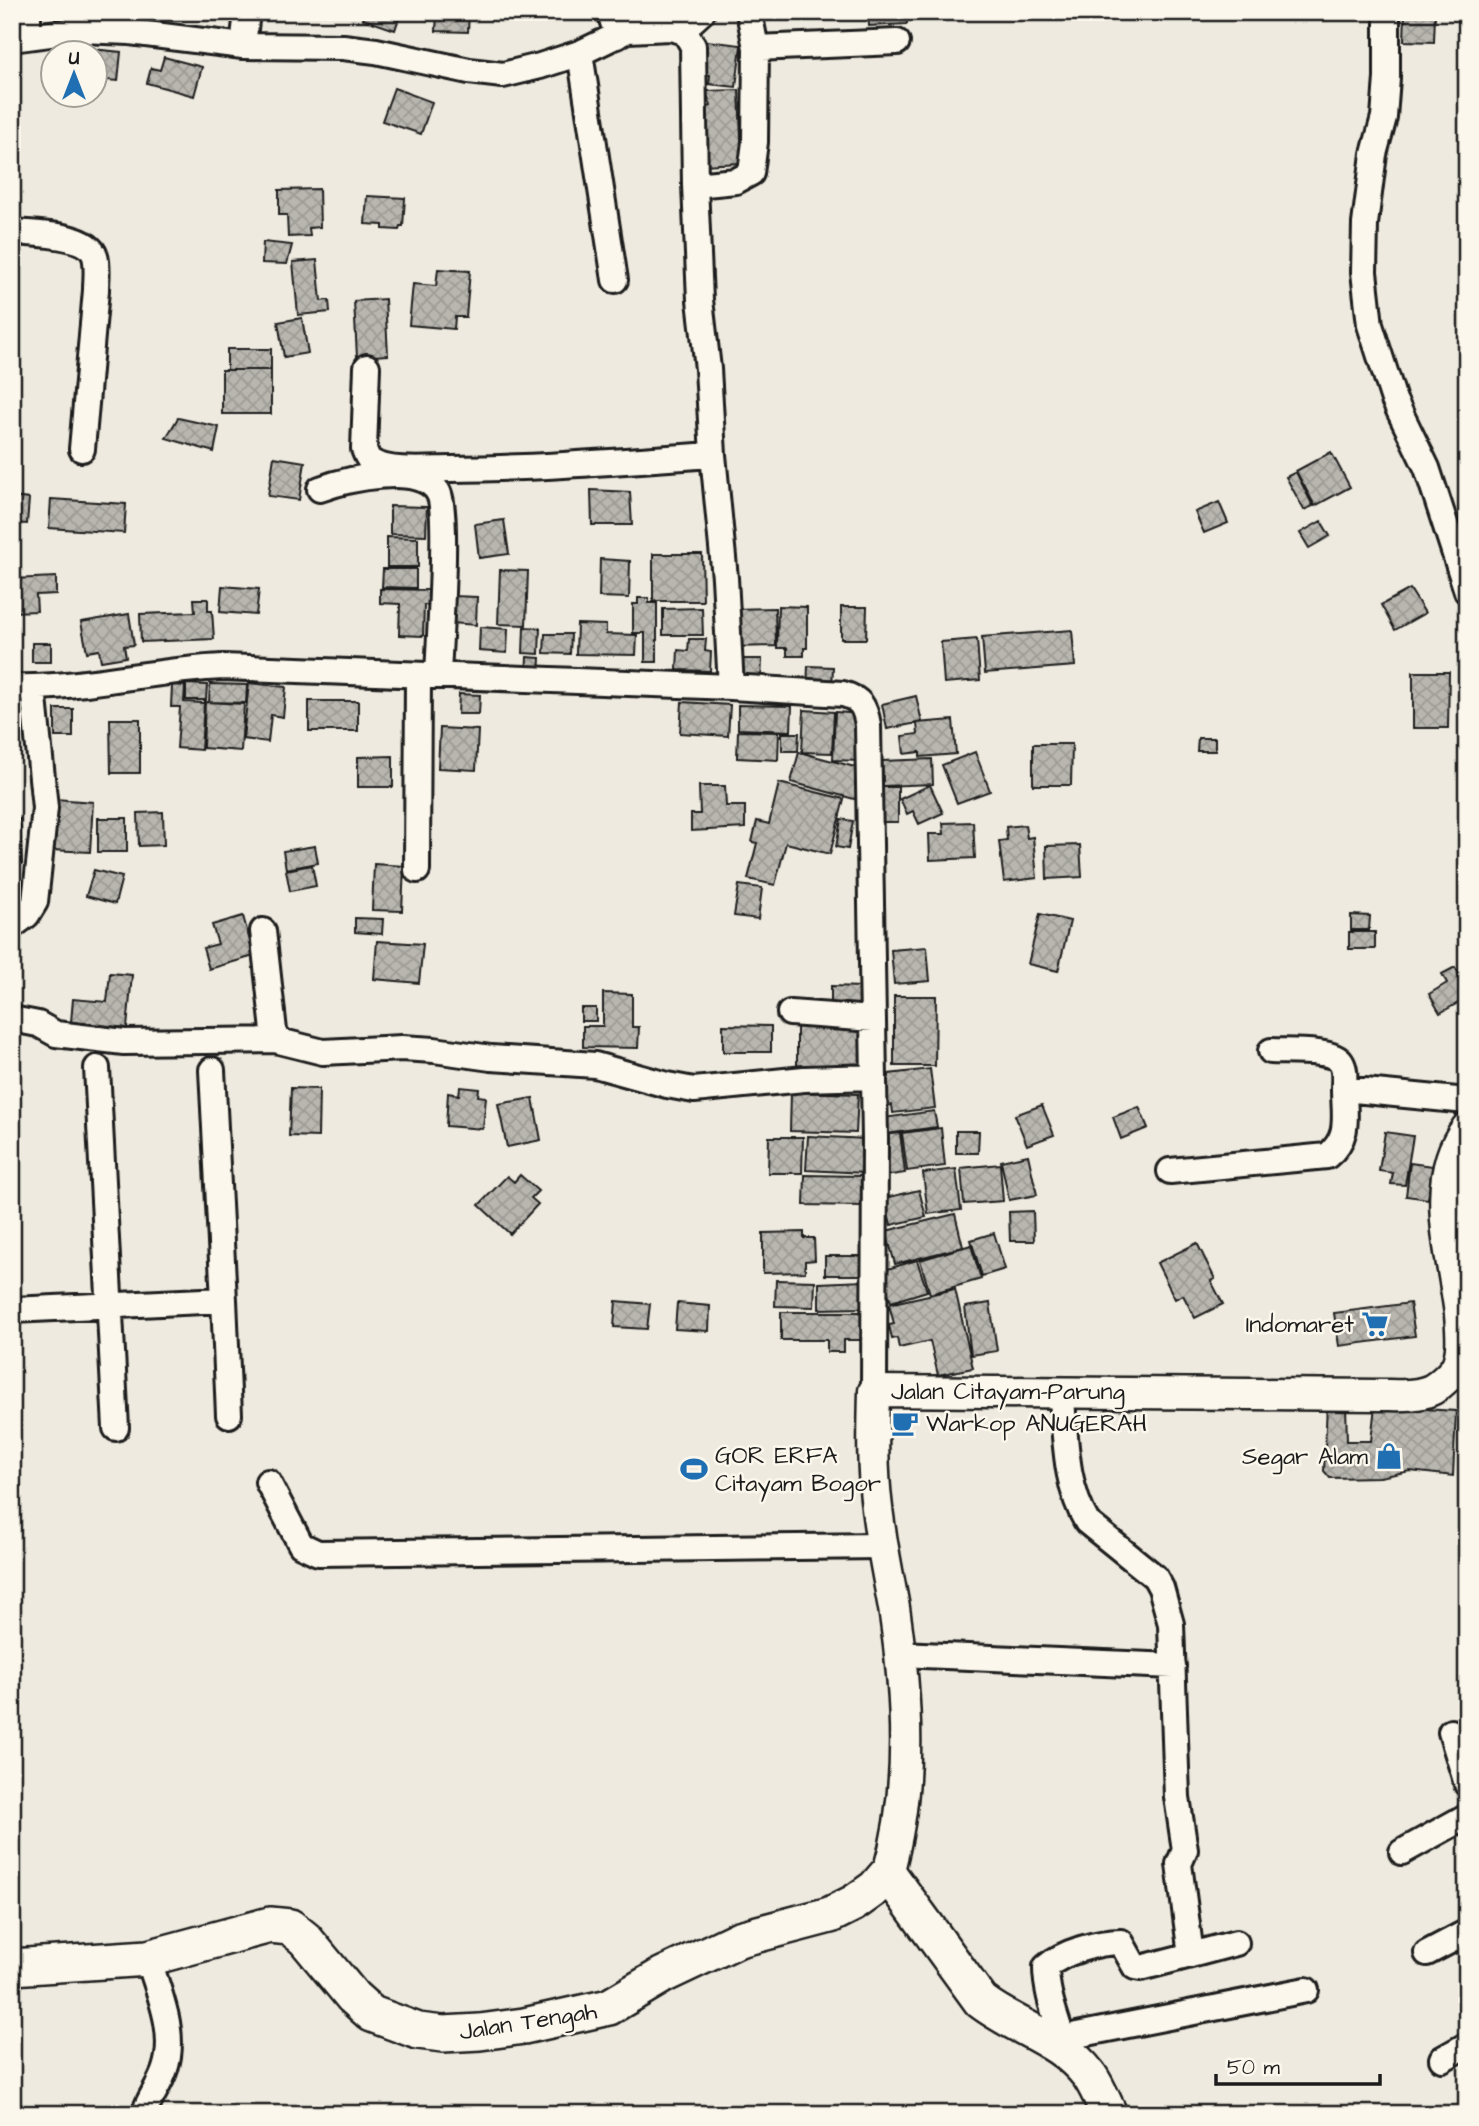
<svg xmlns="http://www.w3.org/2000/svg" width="1479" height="2126" font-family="'Architects Daughter',sans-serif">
	<defs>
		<pattern id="building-cross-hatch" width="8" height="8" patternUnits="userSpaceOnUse" patternTransform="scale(1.75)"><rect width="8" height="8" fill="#b9b6af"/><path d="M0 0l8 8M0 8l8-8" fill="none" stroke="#9e9c96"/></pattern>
	</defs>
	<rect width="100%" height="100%" fill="#eeeadf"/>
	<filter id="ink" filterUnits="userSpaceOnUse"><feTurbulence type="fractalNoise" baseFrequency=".0143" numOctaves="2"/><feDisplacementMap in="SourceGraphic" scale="14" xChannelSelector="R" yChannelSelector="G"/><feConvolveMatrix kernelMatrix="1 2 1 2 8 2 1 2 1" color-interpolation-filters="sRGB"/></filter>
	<g filter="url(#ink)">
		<path fill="url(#building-cross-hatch)" stroke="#1c1c1c" stroke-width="2" d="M12 12H18L20 30 12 31Z
			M73 12H123V24L73 22Z
			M366 12H401L395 30 363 19Z
			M437 12H469L468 32 436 31Z
			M868 12H906L907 24 869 26Z
			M1405 13 1435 14 1434 42 1404 41Z
			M699 40 741 45 736 87 709 84 710 75 695 73Z
			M89 43V52H57H68L67 45Z
			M92 49 121 52 118 81 94 79V52H92Z
			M164 57 202 67 194 96 147 83 151 68 160 70Z
			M394 88 432 102 421 134 382 121Z
			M739 90 742 163 701 165 699 110 711 106 706 91Z
			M319 189 320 227 309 228 310 236 288 237 287 215H279V190Z
			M367 196 405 198 403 226H400L399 230 383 229V225L365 224Z
			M263 242 292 245 287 264 262 263Z
			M317 260 321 301 329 300 330 312 298 315 293 262Z
			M438 269 470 271 466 317H455L454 329 409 325 413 284 436 286Z
			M385 299 388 355 357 357 354 301Z
			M302 318 308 353 284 357 278 322Z
			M227 349H271V370H227Z
			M222 370H271V414H222Z
			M178 418 219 427 214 452 166 438Z
			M1331 452 1350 487 1315 506 1296 471Z
			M274 457 305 462 299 500 268 496Z
			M1296 472 1313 506 1304 510 1286 477Z
			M591 490 630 492 632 525H592Z
			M12 497 29 499 27 524 12 523Z
			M51 499 126 504 124 533 49 528Z
			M1219 502 1228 523 1204 533 1195 512Z
			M390 506 427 507 426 535 390 534Z
			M504 520 509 554 479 558 475 524Z
			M1321 521 1330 536 1309 548 1300 533Z
			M387 537 418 538V567H387Z
			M653 554H702L703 601H653Z
			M600 559 630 561 629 598 599 597Z
			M383 569H416V588L382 587Z
			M500 570 528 571 526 625 498 624Z
			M56 577V594L36 595 37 611 12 612V579Z
			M222 586 259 589 256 615 220 612Z
			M380 589 432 590 431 605H424L423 636 399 635 400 604 380 603Z
			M1410 589 1425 613 1395 630 1381 605Z
			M453 596 477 597 476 625 452 623Z
			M638 598H649V603H657V662H645V633H633V604H638Z
			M194 599H208V611H212L214 639 141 642 140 614 195 612Z
			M778 606 807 607V648H804V656H787V648H777Z
			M841 607H867L866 639H841Z
			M702 608 703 635H663V609Z
			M775 608 776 646 735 647 734 609Z
			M129 614 134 645 124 646 126 657 101 661 99 650 87 652 81 622Z
			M12 621H14L15 665H12Z
			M577 624 606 625V634L637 635 636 655 576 654Z
			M480 627 508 629 507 653 479 651Z
			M524 627 540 628 539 654 523 653Z
			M1072 630 1075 666 985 673 982 637Z
			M545 634H571L570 654 544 653Z
			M689 639H706L705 651 711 652 710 671 677 670 678 650 688 651Z
			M977 639 980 680 944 683 941 642Z
			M32 643H51V662H32Z
			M527 657 540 658 539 676 526 675Z
			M741 659H762L761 683H741Z
			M808 666 833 667 832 688H807Z
			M1413 672H1449L1448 728H1413Z
			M249 683 286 687 283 717 271 715 268 742 243 739Z
			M186 684 207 685 206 700H186Z
			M210 684 247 685 246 703 209 702Z
			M172 685 185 686 184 702 204 703 201 750 177 748 180 707H171Z
			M459 694 480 695 479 714H458Z
			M916 696 922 722 887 729 882 704Z
			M309 701H358V731H309Z
			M205 702 244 704 241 751 203 748Z
			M682 702 730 705 728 736 680 733Z
			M738 705 792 706 791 731 738 729Z
			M55 709H73V737H55Z
			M804 710 834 712 832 753 802 752Z
			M835 712 863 714 861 761 833 760Z
			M110 719H140V773H111Z
			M953 720 956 754 920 757V752L904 754 902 736 918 734 917 723Z
			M440 728 478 730 476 770 438 768Z
			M738 731 779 732 778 760 737 758Z
			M782 733H799L798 751H782Z
			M1198 738H1215V751H1197Z
			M1033 744H1072L1071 785H1033Z
			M799 752 866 770 858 800 791 782Z
			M975 752 990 791 957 803 942 765Z
			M393 756V787H358V757Z
			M932 759 933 784 883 786 882 761Z
			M779 783 844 799 830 854 786 843 775 885 748 879 757 843 752 842 757 821 769 824Z
			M930 785 943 813 919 824 913 811 907 814 900 799Z
			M699 786H725L726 806H745V828L691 831V814H700Z
			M880 787H898V822H880Z
			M55 799 93 802 90 852 51 850Z
			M163 812 164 845 139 846 138 813Z
			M98 818H127V852H98Z
			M20 819 22 864 12 865V820Z
			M841 819 853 821 848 849 836 847Z
			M973 822 975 858 930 860 929 834H944L943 823Z
			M1025 825 1027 838 1033 837 1037 878 1004 882 999 841 1007 840 1006 827Z
			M1080 845 1082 877 1047 879 1046 846Z
			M315 846 318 863 286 869 283 851Z
			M374 864 404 866 402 911 372 910Z
			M312 865 316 886 290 891 286 870Z
			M94 870 122 877 115 904 86 896Z
			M739 885 762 888 758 919 734 916Z
			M1040 914 1070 921 1058 971 1028 964Z
			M1351 915 1370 916 1369 930H1351Z
			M243 916 254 956 209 969 203 948 218 944 212 925Z
			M355 918 383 919 382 934 355 932Z
			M1349 932H1375V949H1349Z
			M377 941 423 944 419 983 374 979Z
			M927 947 930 981 894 984 891 950Z
			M1455 967 1467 987V998L1440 1013 1429 994 1447 983 1442 974Z
			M110 973 132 975 127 1028 71 1022 73 999 107 1002Z
			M831 986 862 987V1009L831 1008Z
			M603 993 632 994V1027H639L638 1048 583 1047V1026H603Z
			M894 996H936L935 1066H894Z
			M581 1008H596V1021H581Z
			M797 1024H864V1073H797Z
			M723 1025 771 1026V1052H723Z
			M930 1069 935 1108 893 1113 892 1105 883 1106 880 1078 889 1077V1074Z
			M460 1087 479 1089 478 1096 486 1097 483 1129 446 1126 448 1093 459 1095Z
			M291 1088 319 1089 318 1137 289 1136Z
			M791 1092 858 1094 856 1133 790 1131Z
			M533 1098 541 1140 507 1147 498 1104Z
			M1042 1105 1054 1135 1027 1145 1015 1115Z
			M1139 1107 1148 1128 1121 1139 1113 1117Z
			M934 1111 937 1127 886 1134 883 1118Z
			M941 1128 945 1166 907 1171 902 1133Z
			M956 1131H979L978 1153H956Z
			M1385 1132 1413 1136 1405 1185 1391 1184 1393 1173 1379 1171Z
			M900 1133 905 1173 885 1176 881 1135Z
			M808 1136 867 1139 866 1173 806 1170Z
			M769 1137H803L802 1173H768Z
			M1028 1155 1037 1195 1009 1200 1001 1161Z
			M1410 1163 1433 1166 1428 1199 1406 1196Z
			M1000 1164 1003 1201 964 1204 961 1168Z
			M956 1169 961 1210 928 1214 923 1173Z
			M520 1175 538 1191 531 1198 538 1204 510 1234 479 1205 507 1176 514 1182Z
			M805 1175 862 1176V1206L804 1205Z
			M919 1190 926 1217 891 1225 885 1198Z
			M1033 1211 1034 1241H1010L1009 1212Z
			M955 1214 963 1247 895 1264 886 1231Z
			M804 1232V1238H814L815 1260 805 1261V1272L763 1273V1233Z
			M994 1233 1005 1269 982 1276 971 1240Z
			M1197 1243 1215 1279 1211 1281 1223 1304 1195 1318 1183 1295 1175 1299 1157 1263Z
			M971 1245 981 1279 930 1294 920 1260Z
			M825 1256H862V1275H825Z
			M917 1260 927 1291 891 1302 881 1271Z
			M776 1280 815 1281 814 1307 775 1306Z
			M864 1281V1308L819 1309V1283Z
			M955 1289 973 1368 938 1375 930 1341 899 1348 897 1338 892 1339 889 1325 894 1324 889 1304Z
			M616 1301 650 1304 647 1329 614 1327Z
			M677 1303 710 1306 709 1331 675 1329Z
			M990 1303 997 1351 971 1355 965 1307Z
			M1410 1303 1415 1336 1339 1346 1334 1313Z
			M781 1312H861L862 1340H844V1352H827V1340H781Z
			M1327 1404 1346 1405 1347 1441H1371L1375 1406 1456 1411 1453 1476 1410 1471 1380 1477 1330 1478 1324 1471Z"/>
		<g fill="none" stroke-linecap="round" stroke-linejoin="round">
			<defs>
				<path id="minor" d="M28 12V36
					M610 12 617 36
					M1387 12V78L1384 117 1374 154 1365 224 1364 272 1370 325 1394 400 1427 468 1467 591
					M685 32 691 22 702 12
					M12 39 80 30 130 32 243 46 343 47 376 51 469 71 503 75 540 66 580 53 628 30 670 28 685 32 693 46 695 185
					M243 46 247 12
					M756 48 897 42
					M580 53 615 280
					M12 232C33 234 87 233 95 256 98 267 96 279 96 290L82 449
					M367 367 364 449C366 454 367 459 372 462 390 473 430 469 451 469 539 468 626 461 713 455
					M320 489C347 479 420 462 438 492 449 509 439 647 438 675
					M12 687C83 689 152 670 223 667L731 687 843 694C861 699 865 707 868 725L875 1139 874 1391
					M731 687 725 578 713 455 708 369 700 300 695 185 736 181 751 173 755 142 756 48 749 12
					M417 870 418 675
					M12 926 27 915 35 902 45 808 33 688
					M263 931 275 1040
					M790 1013 873 1019
					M12 1019 38 1024 56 1034 124 1042 275 1040 323 1052 402 1048 434 1050 491 1058 595 1065 667 1085 694 1090 804 1079 873 1077
					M1271 1051C1286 1052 1333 1049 1341 1062 1346 1070 1344 1080 1344 1089L1467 1101
					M97 1068 116 1428
					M1170 1171 1327 1156C1351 1137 1344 1116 1344 1089
					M224 1300 229 1415
					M12 1310 224 1300 212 1070
					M1061 1391C1066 1434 1064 1484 1087 1522L1155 1577 1161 1588 1171 1624 1177 1797 1185 1850 1179 1864 1191 1955 1236 1943
					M268 1482 301 1545 318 1553 882 1546
					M900 1654 1173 1666
					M1451 1732 1467 1784
					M1402 1852 1467 1816
					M1427 1953 1467 1932
					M1063 2041C1056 2017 1046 1993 1046 1967 1063 1952 1098 1942 1121 1942L1135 1967 1141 1968 1191 1955
					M1055 2043 1077 2035 1306 1990
					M1442 2059 1467 2045
					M144 2114C149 2098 160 2085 165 2069 177 2033 159 1993 148 1958"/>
				<path id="tertiary" d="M888 1873C913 1787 907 1696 894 1608 888 1575 881 1542 877 1508 872 1469 873 1429 874 1391L1381 1395C1397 1395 1418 1397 1433 1389 1441 1384 1452 1374 1456 1367 1464 1352 1461 1330 1460 1314 1453 1255 1427 1180 1467 1128"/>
				<path id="secondary" d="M12 1967 148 1958 270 1925 290 1927 305 1939 353 1997 372 2014 418 2031 443 2034 480 2032 524 2026 609 2007 663 1975 739 1939 830 1915 854 1903 875 1888 888 1873 981 2001C1016 2028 1061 2038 1089 2075 1097 2086 1103 2101 1109 2114"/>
			</defs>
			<use href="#minor" stroke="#1c1c1c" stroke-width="30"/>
			<use href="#tertiary" stroke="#1c1c1c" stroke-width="35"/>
			<use href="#secondary" stroke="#1c1c1c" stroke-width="40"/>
			<use href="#minor" stroke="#fbf7ec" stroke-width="24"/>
			<use href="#tertiary" stroke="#fbf7ec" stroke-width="30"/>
			<use href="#secondary" stroke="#fbf7ec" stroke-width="35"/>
		</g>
	</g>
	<defs>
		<symbol id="supermarket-bare" viewBox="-9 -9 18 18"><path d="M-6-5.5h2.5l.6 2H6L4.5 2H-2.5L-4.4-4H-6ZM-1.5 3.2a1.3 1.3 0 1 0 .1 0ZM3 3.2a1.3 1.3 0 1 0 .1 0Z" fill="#1f6fb2" stroke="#fbf7ec" stroke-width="2.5" paint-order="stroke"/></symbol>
		<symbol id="cafe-bare" viewBox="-9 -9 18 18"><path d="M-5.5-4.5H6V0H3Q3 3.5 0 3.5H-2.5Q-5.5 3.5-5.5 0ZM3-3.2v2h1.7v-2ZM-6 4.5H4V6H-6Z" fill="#1f6fb2" stroke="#fbf7ec" stroke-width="2.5" paint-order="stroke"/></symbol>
		<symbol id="shop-bare" viewBox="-9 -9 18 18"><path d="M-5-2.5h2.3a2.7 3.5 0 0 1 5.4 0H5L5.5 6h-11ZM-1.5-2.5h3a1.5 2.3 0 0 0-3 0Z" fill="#1f6fb2" stroke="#fbf7ec" stroke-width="2.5" paint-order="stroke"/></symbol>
		<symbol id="stadium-bare" viewBox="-9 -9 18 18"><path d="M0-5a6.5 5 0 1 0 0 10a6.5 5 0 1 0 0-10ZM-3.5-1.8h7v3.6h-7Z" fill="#1f6fb2" stroke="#fbf7ec" stroke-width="2.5" paint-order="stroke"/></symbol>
	</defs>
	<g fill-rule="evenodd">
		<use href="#supermarket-bare" x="1356" y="1305" width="38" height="38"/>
		<use href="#cafe-bare" x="886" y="1404" width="38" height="38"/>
		<use href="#shop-bare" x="1370" y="1437" width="38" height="38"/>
		<use href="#stadium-bare" x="675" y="1450" width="38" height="38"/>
	</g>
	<g text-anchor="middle" stroke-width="5" stroke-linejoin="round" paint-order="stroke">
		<g font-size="24" fill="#1c1c1c" stroke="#fbf7ec" text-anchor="end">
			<text x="1354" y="1332">Indomaret</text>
			<text x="926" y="1431" text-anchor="start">Warkop ANUGERAH</text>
			<text x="715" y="1463" text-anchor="start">GOR ERFA<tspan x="715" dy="28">Citayam Bogor</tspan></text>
			<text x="1368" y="1464">Segar Alam</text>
		</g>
		<g font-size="24" fill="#1c1c1c" stroke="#fbf7ec">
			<text x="1008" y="1399">Jalan Citayam-Parung</text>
			<text transform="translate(528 2021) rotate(-9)" y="8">Jalan Tengah</text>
		</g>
	</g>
	<rect width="1479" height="2126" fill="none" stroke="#fbf7ec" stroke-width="42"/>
	<rect x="21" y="21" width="1437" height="2084" fill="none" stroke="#1c1c1c" stroke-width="2.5" filter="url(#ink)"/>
	<g transform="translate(74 74)"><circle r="33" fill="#fbf7ec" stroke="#a29f99" stroke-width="2"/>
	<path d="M0-5L12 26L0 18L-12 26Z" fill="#1f6fb2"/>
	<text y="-10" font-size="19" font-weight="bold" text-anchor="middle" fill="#1c1c1c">U</text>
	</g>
	<path d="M1216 2074v10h164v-10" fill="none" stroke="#1c1c1c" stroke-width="3.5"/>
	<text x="1227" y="2074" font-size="21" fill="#1c1c1c" stroke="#fbf7ec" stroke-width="5" paint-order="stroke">50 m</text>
</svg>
